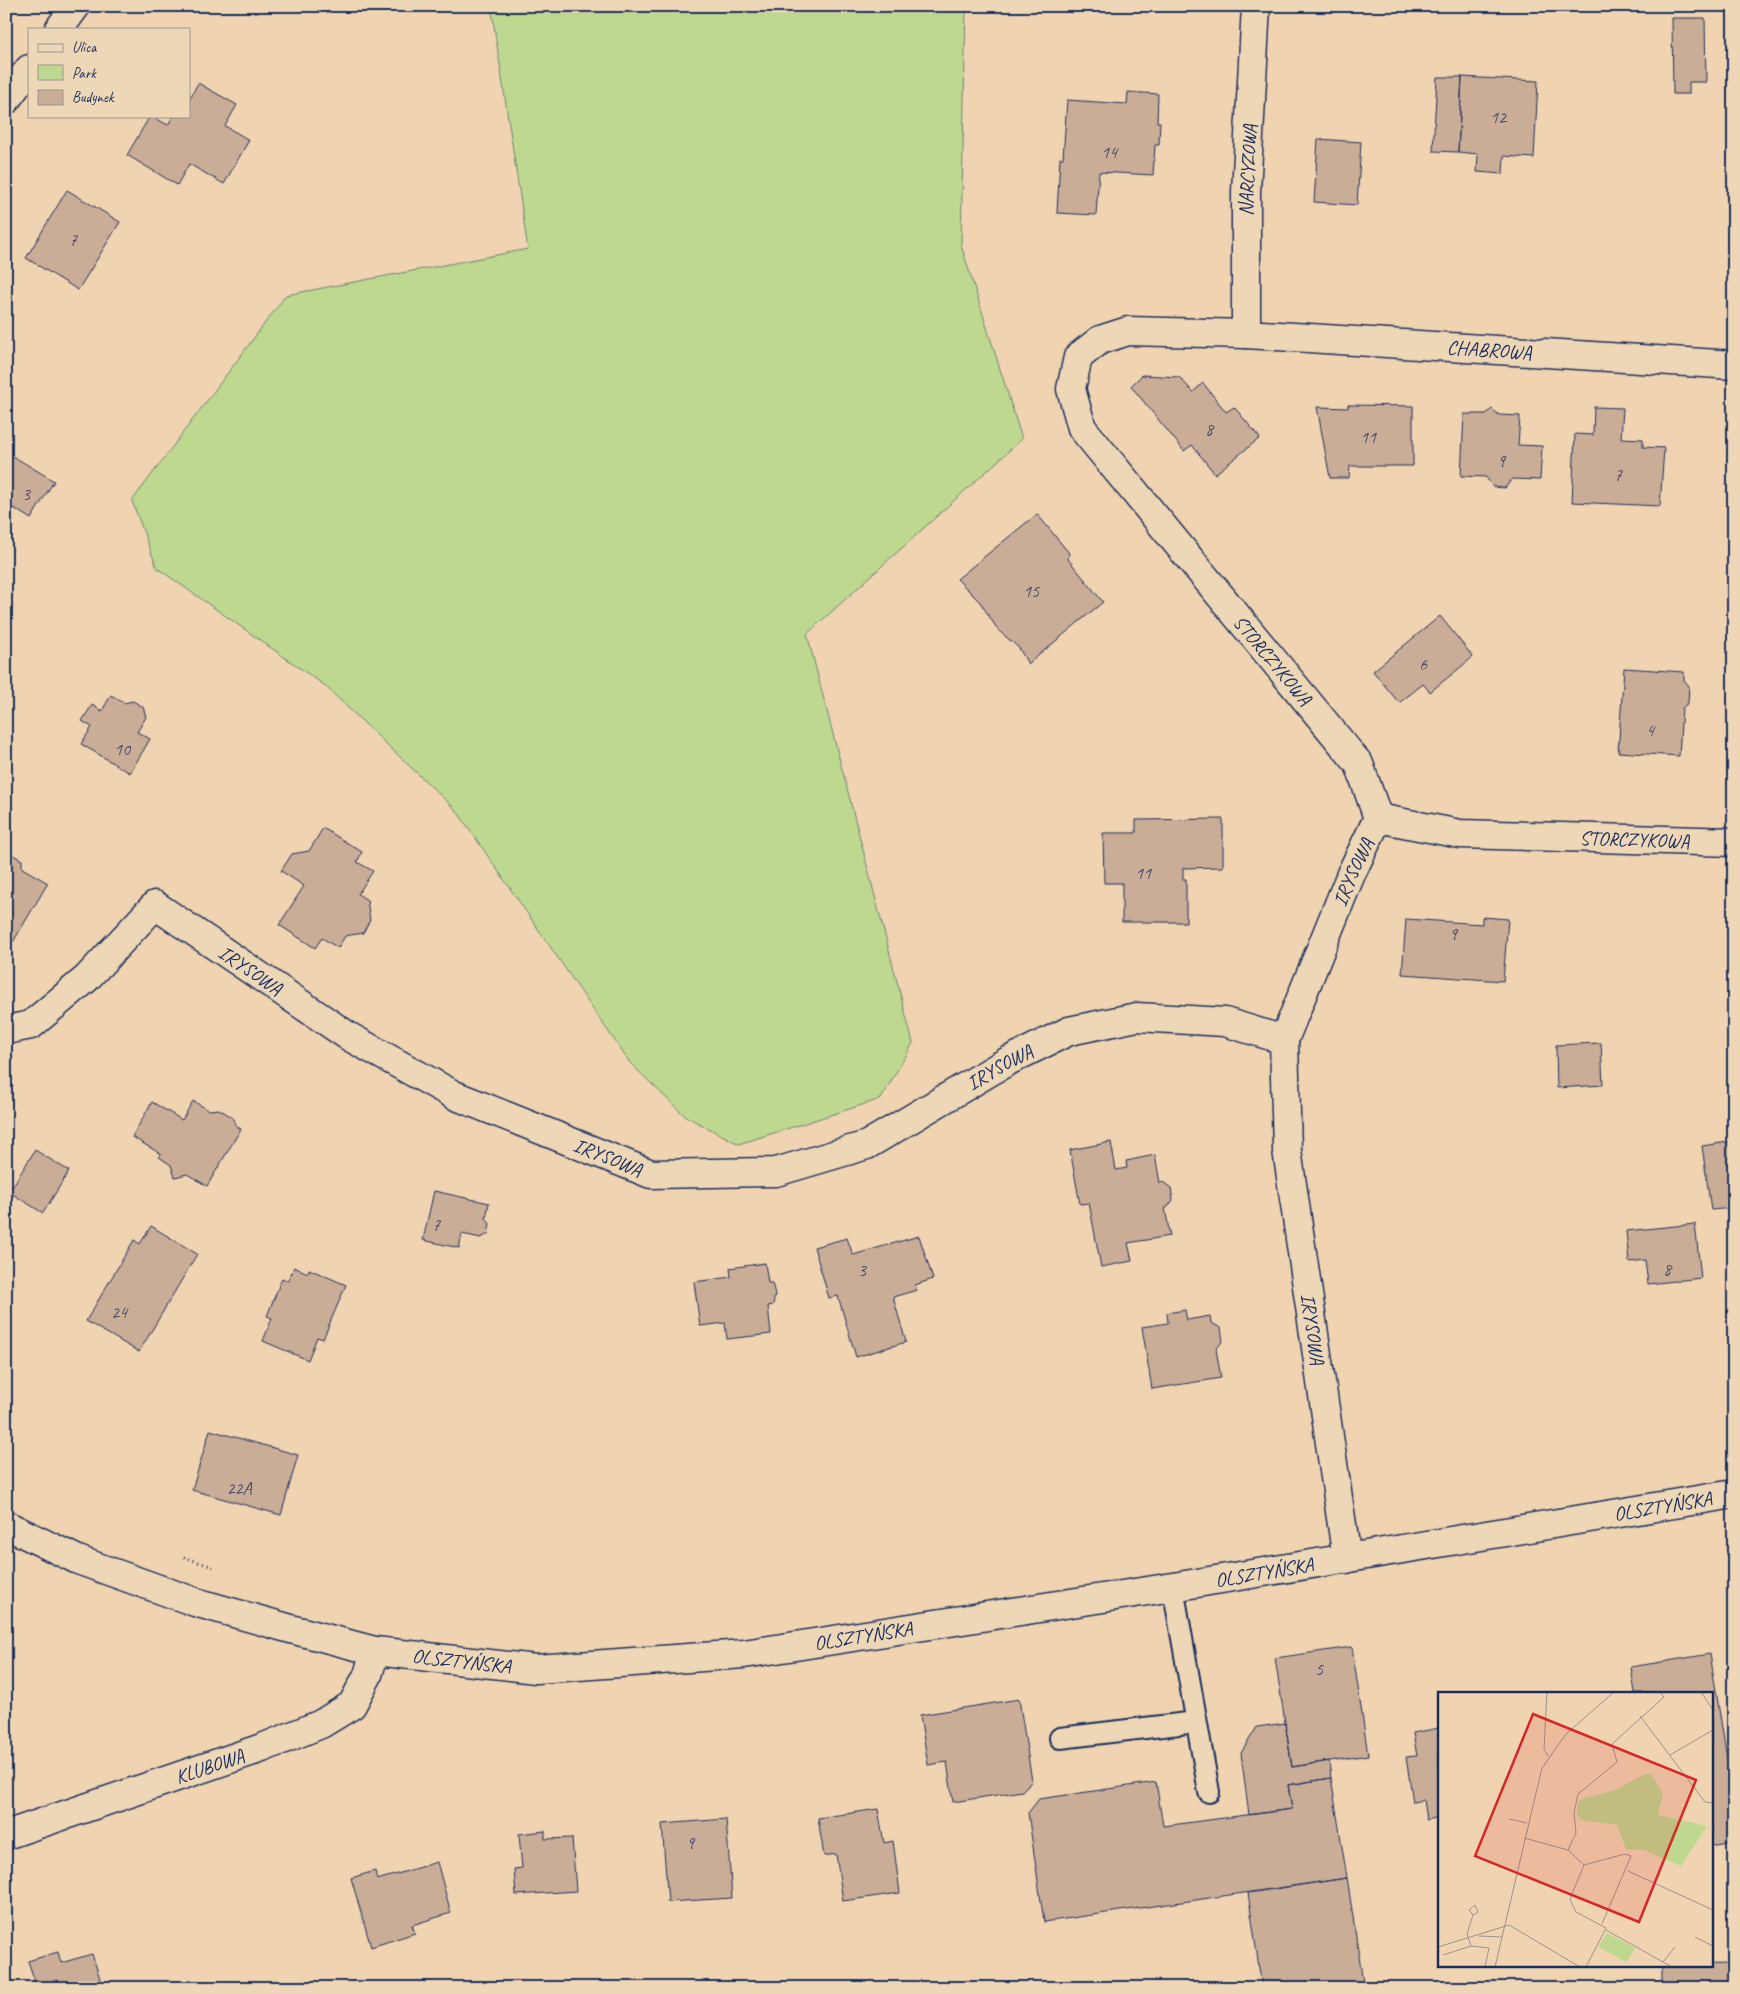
<svg xmlns="http://www.w3.org/2000/svg" width="1740" height="1994" font-family="Caveat,sans-serif">
	<rect width="100%" height="100%" fill="#f0d4b1"/>
	<filter id="ink" filterUnits="userSpaceOnUse"><feTurbulence type="fractalNoise" baseFrequency=".02" numOctaves="2"/><feDisplacementMap in="SourceGraphic" scale="10" xChannelSelector="R" yChannelSelector="G"/><feConvolveMatrix kernelMatrix="1 2 1 2 8 2 1 2 1" color-interpolation-filters="sRGB"/></filter>
	<g filter="url(#ink)">
		<path fill="#bed88f" stroke="#6c8476" d="M491 6H966L961 245 1022 439 807 634 913 1043 881 1099 739 1144 685 1116 630 1063 457 811 324 685 157 568 132 501 286 295 528 249Z"/>
		<path fill="#caad97" stroke="#1b2f5e" d="M1672 18H1705L1706 82H1689V94H1673Z
			M1437 77H1462L1458 152 1433 151Z
			M1462 77 1538 81 1534 158 1504 156 1503 174 1477 172 1478 154 1458 152Z
			M198 83 237 105 225 126 249 140 224 184 189 164 177 185 127 155 150 116 168 125 173 116H189V100Z
			M1128 92 1158 94 1157 122H1160L1159 145H1155L1153 175 1099 172 1096 215 1057 213 1060 158H1063L1067 100 1127 104Z
			M1318 139 1361 142 1357 205 1314 202Z
			M67 190 120 222 78 290 26 258Z
			M1142 375 1179 377 1193 392 1203 383 1226 412 1234 407 1260 438 1215 474 1192 445 1184 451 1131 386Z
			M1348 405 1413 406V466H1350L1349 478H1330L1317 407 1348 408Z
			M1594 407 1623 408 1621 438 1643 439V447L1664 448 1660 506 1572 502 1575 434 1593 435Z
			M1492 409 1499 415 1520 416 1518 445 1542 446 1540 480 1512 479 1505 488 1493 487 1486 477 1461 476 1464 414H1486Z
			M6 452 54 481 31 519 12 507 6 517Z
			M1037 514 1069 553 1068 559 1103 602 1028 664 1019 648 998 630 980 602 957 579Z
			M1440 616 1473 657 1430 692 1423 684 1399 703 1373 671Z
			M1624 668 1684 672V680L1689 686 1688 703 1682 708 1679 756 1618 752Z
			M111 695 124 703 133 701 143 707 146 717 137 732 150 739 130 773 81 744 92 727 82 721 92 705 102 711Z
			M1223 819V867L1183 868V879H1186V922H1122V883H1104L1103 833H1136V820Z
			M323 828 362 852 357 862 373 871 358 894 367 900 370 920 363 933 345 936 338 948 322 938 315 948 279 925 304 886 281 871 292 854 309 851Z
			M8 852 22 860V868L48 883 13 942 6 938V853Z
			M1482 917 1508 919 1503 981 1402 974 1406 919 1482 924Z
			M1601 1043 1603 1085 1557 1088 1556 1045Z
			M193 1101 209 1110 219 1109 232 1117 236 1126 241 1129 207 1186 187 1174 175 1177 171 1165 159 1157 161 1154 132 1137 152 1102 182 1120Z
			M1734 1141V1208L1711 1210 1702 1146Z
			M1111 1142 1116 1170 1127 1168 1126 1161 1155 1155 1160 1183 1163 1182 1171 1188 1173 1200 1167 1208H1165L1170 1236 1128 1243 1132 1261 1101 1267 1089 1203 1080 1204 1070 1150Z
			M35 1150 69 1171 43 1213 9 1192Z
			M434 1191 489 1203 486 1218 490 1224 488 1234 481 1238 462 1234 459 1248 423 1240Z
			M1695 1224 1701 1278 1648 1284 1645 1260 1629 1262 1626 1231Z
			M151 1226 197 1254 139 1352 86 1321 134 1240 140 1244Z
			M919 1236 933 1279 915 1285 917 1290 893 1297 906 1342 856 1357 838 1296 829 1298 814 1247 847 1238 853 1255Z
			M765 1263 768 1283H772L775 1294 773 1305 768 1306 771 1334 727 1339 725 1323 700 1326 694 1282 731 1277 730 1268Z
			M294 1267 308 1273 309 1269 346 1285 323 1339 317 1337 308 1360 263 1341 272 1318 267 1316 282 1278 288 1281Z
			M1185 1310 1187 1320 1210 1316 1211 1323 1221 1328 1223 1341 1216 1349 1221 1378 1152 1389 1142 1327 1168 1323 1167 1313Z
			M210 1430 298 1455 281 1515 192 1490Z
			M1352 1647 1368 1755 1292 1767 1275 1658Z
			M1710 1654 1731 1783 1734 1782V1842L1711 1846V1693H1635L1631 1667Z
			M1019 1699 1032 1781 1022 1791 953 1802 947 1762 928 1765 920 1715Z
			M1285 1723 1292 1767 1329 1761 1331 1778 1288 1785 1292 1809 1249 1815 1241 1753 1257 1727Z
			M1439 1728V1817L1426 1820 1423 1800 1413 1802 1406 1757 1417 1756 1413 1733Z
			M1331 1778 1347 1878 1044 1922 1028 1813 1039 1799 1156 1782 1163 1826 1292 1809 1288 1785Z
			M878 1809 884 1843 893 1841 900 1893 843 1901 836 1854 824 1856 818 1818Z
			M726 1819 732 1898 668 1902 662 1824Z
			M545 1831V1839L572 1838 576 1891 516 1895 514 1869 522 1868 519 1834Z
			M437 1862 451 1913 412 1925 415 1933 371 1947 351 1878 375 1871 377 1880Z
			M1347 1878 1364 1988H1262L1248 1893Z
			M58 1952 61 1963 92 1954 103 1988H25L24 1986 35 1982 28 1961Z
			M1734 1964V1988H1662V1965Z"/>
		<g fill="none" stroke-linecap="round" stroke-linejoin="round">
			<defs>
				<path id="service" d="M1173 1587 1209 1792
					M1060 1738 1196 1722"/>
				<g id="minor">
					<path d="M59 29 76 6"/>
					<path d="M6 100 29 69"/>
					<path id="s1" d="M1246 334V192L1256 6"/>
					<path id="s2" d="M1378 818 1359 764 1082 428 1071 389 1078 357 1100 340 1128 331 1246 334 1734 365"/>
					<path id="s3" d="M1378 818 1460 834 1734 842"/>
					<path id="s4" d="M6 1030 31 1025 86 979 155 905 348 1036 454 1095 651 1174 776 1172 867 1145 1008 1061 1069 1031 1137 1017 1225 1022 1284 1040 1351 874 1378 818"/>
					<path id="s5" d="M1284 1040 1287 1150 1347 1559"/>
				</g>
				<g id="tertiary">
					<path id="s6" d="M6 1525 78 1560 195 1602 291 1629 375 1651 536 1669 744 1654 1173 1587 1734 1494"/>
					<path id="s7" d="M6 1835 262 1748 321 1724 352 1705 368 1675 375 1651"/>
				</g>
			</defs>
			<use href="#service" stroke="#1b2f5e" stroke-width="24"/>
			<use href="#minor" stroke="#1b2f5e" stroke-width="31"/>
			<use href="#tertiary" stroke="#1b2f5e" stroke-width="31"/>
			<path stroke="#1b2f5e" stroke-width="3" stroke-dasharray="1 4" stroke-linecap="butt" d="M184 1557 213 1567"/>
			<use href="#service" stroke="#eed7b6" stroke-width="20"/>
			<use href="#minor" stroke="#eed7b6" stroke-width="28"/>
			<use href="#tertiary" stroke="#eed7b6" stroke-width="28"/>
		</g>
	</g>
	<g text-anchor="middle" stroke-width="4" stroke-linejoin="round" paint-order="stroke">
		<g font-size="18" fill="#474e6c">
			<text x="1498" y="123">12</text>
			<text x="1109" y="158">14</text>
			<text x="73" y="246">7</text>
			<text x="1209" y="435">8</text>
			<text x="1368" y="443">11</text>
			<text x="1501" y="467">9</text>
			<text x="1618" y="481">7</text>
			<text x="26" y="500">3</text>
			<text x="1031" y="597">15</text>
			<text x="1423" y="670">6</text>
			<text x="1650" y="736">4</text>
			<text x="122" y="755">10</text>
			<text x="1143" y="879">11</text>
			<text x="1453" y="940">9</text>
			<text x="436" y="1231">7</text>
			<text x="1667" y="1275">8</text>
			<text x="862" y="1276">3</text>
			<text x="119" y="1318">24</text>
			<text x="239" y="1494">22A</text>
			<text x="1319" y="1675">5</text>
			<text x="690" y="1849">9</text>
		</g>
		<g font-size="20" fill="#1b2f5e" stroke="#eed7b6">
			<text dy="7" stroke="none"><textPath href="#s1" startOffset="164">NARCYZOWA</textPath></text>
			<text dy="7" stroke="none"><textPath href="#s2" startOffset="985">CHABROWA</textPath></text>
			<text transform="translate(1273 660) rotate(50)" y="7">STORCZYKOWA</text>
			<text dy="7" stroke="none"><textPath href="#s3" startOffset="258">STORCZYKOWA</textPath></text>
			<text dy="7" stroke="none"><textPath href="#s4" startOffset="1618">IRYSOWA</textPath></text>
			<text dy="7" stroke="none"><textPath href="#s4" startOffset="314">IRYSOWA</textPath></text>
			<text dy="7" stroke="none"><textPath href="#s4" startOffset="1139">IRYSOWA</textPath></text>
			<text dy="7" stroke="none"><textPath href="#s4" startOffset="719">IRYSOWA</textPath></text>
			<text dy="7" stroke="none"><textPath href="#s5" startOffset="291">IRYSOWA</textPath></text>
			<text dy="7" stroke="none"><textPath href="#s6" startOffset="1692">OLSZTYŃSKA</textPath></text>
			<text dy="7" stroke="none"><textPath href="#s6" startOffset="1288">OLSZTYŃSKA</textPath></text>
			<text dy="7" stroke="none"><textPath href="#s6" startOffset="882">OLSZTYŃSKA</textPath></text>
			<text dy="7" stroke="none"><textPath href="#s6" startOffset="478">OLSZTYŃSKA</textPath></text>
			<text dy="7" stroke="none"><textPath href="#s7" startOffset="215">KLUBOWA</textPath></text>
		</g>
	</g>
	<g transform="translate(1438 1692)">
		<rect width="275" height="275" fill="#f0d4b1"/>
		<path d="M207 82H213L225 101 220 123 269 134 243 174 206 158 188 157 179 133 143 128 139 123 140 110 144 107 177 98ZM169 241 197 256 189 270 160 255Z" fill="#bed88f"/>
		<path fill="none" stroke="#9b9290" stroke-width="1" d="M109 0 106 57 110 64M263 0 275 18M202 24 267 110 275 111M232 63 275 38M71 127 89 131M86 146 130 158M146 173 130 158 138 141 136 121 140 102 179 70 174 52 226 5 222 0M146 173 132 207 138 220 168 236 148 275M146 173 187 162 193 164 164 232M190 179 275 218M35 223 31 218 37 213 40 220 35 223 29 242 33 254 51 256 47 275M168 238 234 275M41 244 64 245M257 245 275 254M0 255 71 233 142 275M5 263 33 254M225 270 237 255M57 275 104 76 128 42 176 0"/>
		<path fill="#d62828" fill-opacity="0.15" stroke="#d62828" stroke-width="2.5" d="M95 22 258 88 201 230 37 164Z"/>
		<rect width="275" height="275" fill="none" stroke="#1b2f5e" stroke-width="2.5"/>
	</g>
	<rect width="1740" height="1994" fill="none" stroke="#eed7b6" stroke-width="25"/>
	<rect x="12" y="12" width="1715" height="1969" fill="none" stroke="#1b2f5e" stroke-width="2" filter="url(#ink)"/>
	<rect x="28" y="28" width="162" height="90" fill="#eed7b6" stroke="#9a9493"/>
	<rect x="38" y="44" width="25" height="8" fill="#eed7b6" stroke="#9a9493"/>
	<text x="72" y="52" font-size="15" fill="#1b2f5e">Ulica</text>
	<rect x="38" y="65" width="25" height="15" fill="#bed88f" stroke="#9a9493"/>
	<text x="72" y="78" font-size="15" fill="#1b2f5e">Park</text>
	<rect x="38" y="90" width="25" height="15" fill="#caad97" stroke="#9a9493"/>
	<text x="72" y="102" font-size="15" fill="#1b2f5e">Budynek</text>
</svg>
